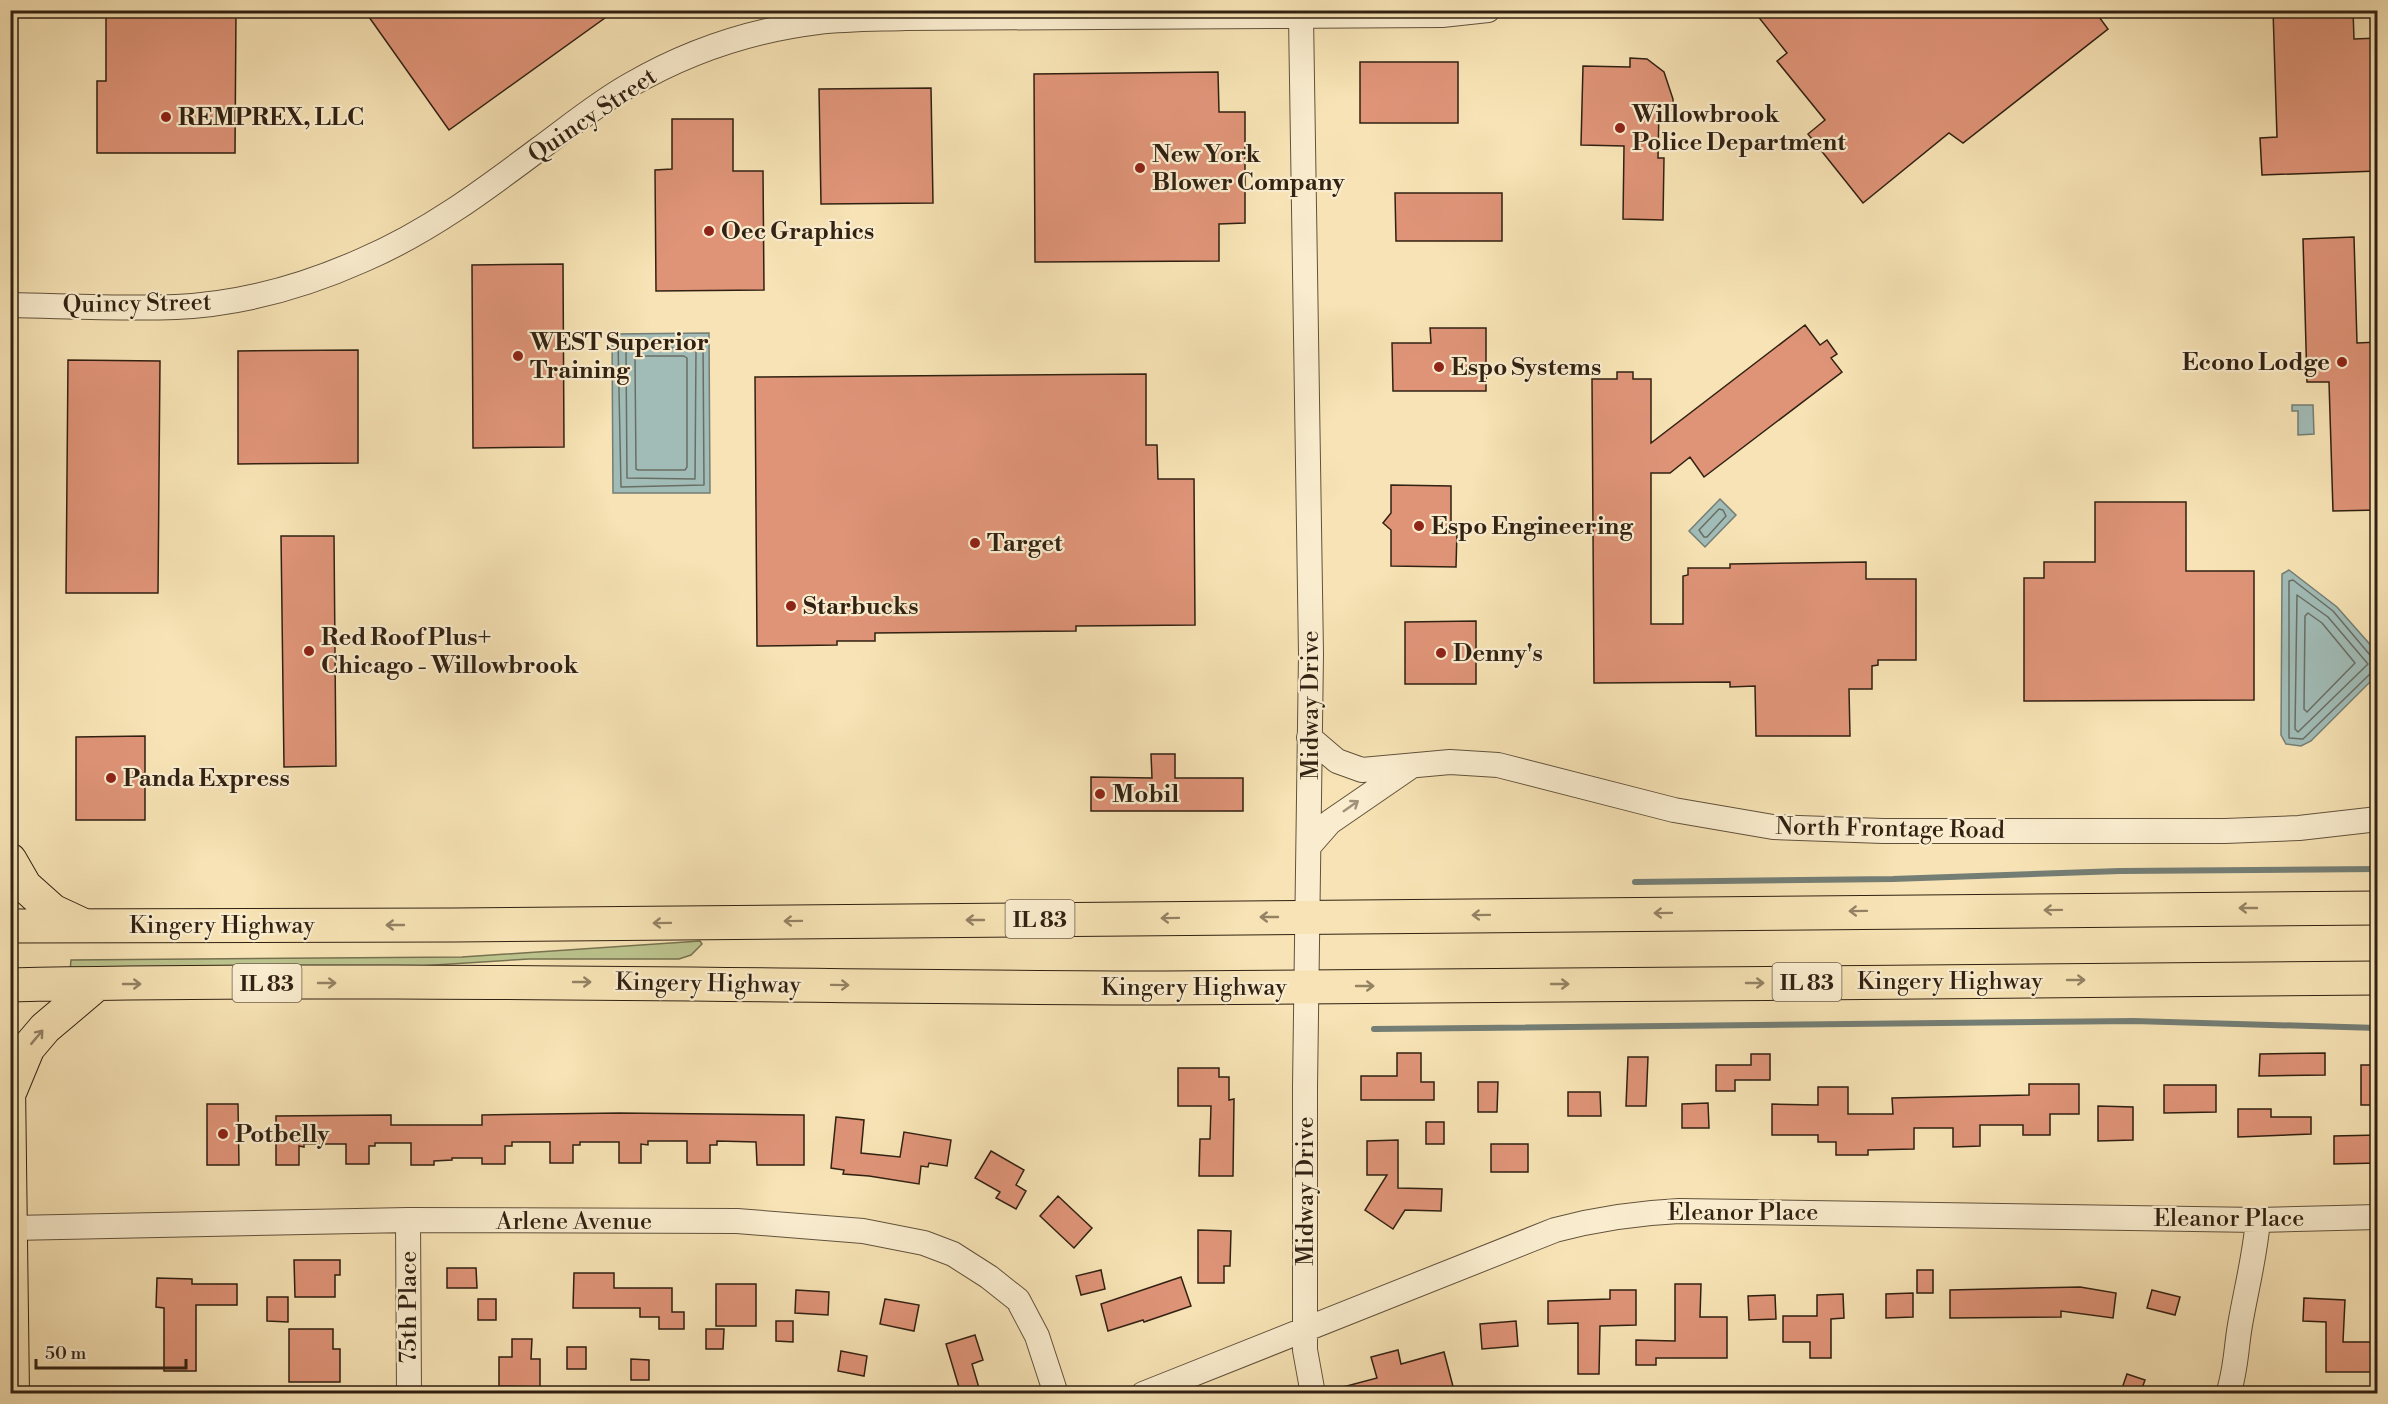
<svg xmlns="http://www.w3.org/2000/svg" width="2388" height="1404" font-family="'Libre Bodoni',serif">
	<rect width="100%" height="100%" fill="#f7e3b5"/>
	<filter id="stains"><feTurbulence type="fractalNoise" baseFrequency=".00333" numOctaves="4"/><feColorMatrix values="0 0 0 0 .2 0 0 0 0 .09 0 0 0 0 .02 0 0 0 .5 -.17"/></filter>
	<radialGradient id="worn" r=".72"><stop offset=".6" stop-color="#630" stop-opacity="0"/><stop offset="1" stop-color="#630" stop-opacity=".3"/></radialGradient>
	<path fill="#bcc48e" stroke="#767250" stroke-width="1.5" d="M700 941 702 944 691 955 679 959H529L419 966 70 971 71 960 462 957Z"/>
	<path fill="#a1bcb7" stroke="#747e75" stroke-width="1.5" d="M709 333 710 493H613L612 334Z
		M2292 405H2313L2314 434 2298 435V411H2292Z
		M1720 499 1736 515 1705 547 1689 531Z
		M2289 570 2337 607 2374 649 2377 658 2376 676 2311 741 2301 746 2286 744 2281 735 2282 574Z"/>
	<g fill="none" stroke-linecap="round" stroke-linejoin="round">
		<path stroke="#696e64" stroke-width="1.5" d="M700 339 703 342 704 485 621 487 618 341Z
			M629 347 696 348 695 479 627 478 626 350Z
			M638 356H684L687 358V467L685 470H638L636 469 635 359Z
			M1719 509 1723 510 1726 516 1707 537H1704L1699 530Z
			M2297 595 2328 617 2368 664 2298 732 2295 729Z
			M2308 613 2322 623 2355 663 2307 712 2304 709 2305 616Z
			M2378 658 2370 655 2333 611 2293 580 2289 581V738L2303 739 2371 673 2378 671"/>
		<path stroke="#747e75" stroke-width="6" d="M1635 882 1893 879 2120 871 2378 869
			M1374 1029 2134 1021 2378 1028"/>
	</g>
	<path fill="#df9478" stroke="#312112" stroke-width="1.5" d="M106 10H236L235 153H97V81H106Z
		M364 10H616L449 130Z
		M1753 10H2094L2108 29 1963 143 1949 133 1863 203 1808 134 1825 120 1777 61 1787 53Z
		M2273 10H2353L2354 39 2378 38V171L2262 175 2260 138 2277 137Z
		M1630 58 1647 59 1664 72 1673 99V110H1659L1658 158H1664L1663 220 1623 219 1624 146 1581 145 1583 66 1630 67Z
		M1360 62H1458V123H1360Z
		M1218 72 1219 112H1245V223L1219 224V261L1035 262 1034 74Z
		M931 88 933 203 821 204 819 89Z
		M672 119H733V171H763L764 290 656 291 655 170 672 169Z
		M1395 193H1502V241H1396Z
		M2354 237 2357 343 2378 342V510L2333 511 2329 382H2307L2303 239Z
		M563 264 564 447 473 448 472 265Z
		M1805 325 1820 345 1827 340 1837 354 1831 358 1842 372 1704 477 1690 457 1670 473H1651V624H1683V576L1688 575V568H1730V564L1866 562V579H1916V660H1878V665L1872 666V689H1849L1850 736H1756L1755 686 1730 687V682L1594 683 1592 379H1617V372H1633V379H1651V443Z
		M1430 328H1486V391H1393L1392 343H1431Z
		M358 350V463L238 464V351Z
		M68 360 160 361 158 593H66Z
		M1146 374V445H1157L1158 479H1194L1195 625 1076 626V631L875 633V641H837V645L757 646 755 377Z
		M1391 485 1451 486V531H1457L1456 567 1391 566V530L1383 523 1391 513Z
		M2095 502H2186V571H2254V700L2024 701V578H2044V562H2095Z
		M281 536H334L336 766 284 767Z
		M1476 621V684H1405V622Z
		M145 736V820H76V737Z
		M1151 754H1175V778H1243V811H1091V777L1152 778Z
		M1397 1053H1421V1082H1434V1100H1361V1076H1397Z
		M2325 1053V1075L2259 1076 2260 1054Z
		M1751 1054H1770V1080H1735V1091H1716V1065H1751Z
		M1628 1057H1648L1646 1106H1626Z
		M2361 1065H2378V1105H2361Z
		M1178 1068H1219V1077H1229V1100L1234 1099 1233 1176H1199L1200 1139H1210L1211 1106H1178Z
		M1478 1082H1498L1497 1112H1478Z
		M2029 1084H2079V1114H2050V1135H2023V1125H1980V1146L1953 1147V1128H1914V1149L1868 1150V1155H1836V1142H1818V1135H1772V1104L1818 1105V1087H1848V1114H1893L1892 1098 2029 1095Z
		M2164 1085H2216V1112L2164 1113Z
		M1568 1092H1600L1601 1116H1568Z
		M1708 1103 1709 1128H1682V1104Z
		M207 1104H238L239 1165H207Z
		M2098 1106 2133 1107V1140L2098 1141Z
		M2238 1109H2271V1117H2311V1134L2238 1137Z
		M619 1113 804 1115V1165H757L756 1142 717 1141V1145H710V1163H687V1141H648V1145L641 1144V1163H619V1142H580V1145H573V1163H550V1142H512V1146H505V1164H482V1158H452V1160L434 1161V1165H411V1143H375V1146H369V1164H346V1144H304V1147L299 1146V1165H276V1116L391 1115V1125H482V1115Z
		M836 1117 864 1120 861 1153 900 1157 904 1132 951 1140 947 1166 929 1163 928 1167 921 1166 919 1184 869 1176 843 1174 844 1170 831 1168Z
		M1426 1122H1444V1144H1426Z
		M2378 1135V1163L2334 1164V1136Z
		M1398 1140V1188L1442 1189 1441 1211 1405 1210 1393 1229 1365 1210 1387 1175H1367V1141Z
		M1491 1144H1528V1172H1491Z
		M991 1151 1024 1170 1016 1185 1026 1191 1016 1209 996 1198 1000 1192 975 1178Z
		M1058 1196 1092 1228 1074 1248 1040 1216Z
		M1198 1230 1231 1231 1230 1266H1224V1283H1198Z
		M294 1260H340V1275H335V1297H295Z
		M447 1268H476L477 1288H447Z
		M1101 1270 1105 1289 1081 1295 1076 1276Z
		M1917 1270H1933V1293H1917Z
		M574 1273H614V1288H672V1312H684V1329H659V1317H640V1308H573Z
		M1181 1277 1191 1306 1144 1322 1143 1320 1108 1331 1101 1304Z
		M157 1278 192 1279V1284H237V1305H196V1371H164V1308L156 1307Z
		M716 1284H756V1326H716Z
		M1675 1284H1701L1700 1317H1727V1358H1656V1365H1636V1340L1675 1341Z
		M2080 1287 2116 1293 2113 1318 2061 1311V1317L1950 1318V1290Z
		M796 1290 829 1292 828 1315 795 1313Z
		M1610 1290H1636V1325L1600 1326 1599 1374H1578V1323L1548 1324V1301L1610 1299Z
		M2152 1290 2180 1297 2175 1315 2147 1308Z
		M1913 1293V1317L1886 1318V1294Z
		M1843 1294 1844 1318 1831 1319V1358H1810V1342H1783V1316H1817V1295Z
		M1775 1295 1776 1319 1749 1320 1748 1296Z
		M267 1297H288V1322L267 1321Z
		M2304 1298 2345 1300 2343 1342H2378V1372H2326V1322L2303 1321Z
		M478 1299H496V1320H478Z
		M885 1299 919 1305 914 1331 880 1324Z
		M776 1321H793V1342L776 1341Z
		M1516 1321 1518 1346 1482 1349 1480 1324Z
		M289 1329H333V1349H340V1382H289Z
		M706 1329H724L723 1349H706Z
		M975 1335 983 1360 972 1364 979 1388 961 1394 946 1344Z
		M512 1339H532L531 1359H540V1387L499 1386V1357H512Z
		M567 1347H586V1369H567Z
		M1398 1350 1401 1364 1444 1352 1455 1394H1340L1339 1388 1377 1378 1371 1357Z
		M841 1351 867 1356 864 1376 838 1371Z
		M631 1359 649 1360V1380H631Z
		M2127 1374 2145 1380 2140 1394H2120Z"/>
	<g fill="none" stroke-linecap="round" stroke-linejoin="round">
		<defs>
			<path id="minor" d="M1301 16 1311 654 1305 1087V1350L1313 1394
				M10 305C65 306 121 309 176 307 240 304 305 286 363 260 428 232 483 191 539 149 569 127 598 103 630 85 687 52 752 30 818 22 846 19 876 19 905 18L1442 15 1488 10
				M1309 737 1337 761 1362 770 1450 762 1498 765 1674 810 1773 827 1883 831H2225L2299 828 2378 819
				M1309 846 1330 822 1410 767
				M408 1220 409 1394
				M12 1228 408 1220 737 1221 863 1231 924 1243 953 1254 989 1277 1018 1300 1037 1336 1056 1394
				M1143 1394 1555 1230C1596 1219 1636 1213 1679 1211L2258 1220 2378 1217
				M2228 1394C2236 1371 2236 1348 2240 1325 2246 1290 2255 1256 2258 1220"/>
			<path id="major" d="M10 1084 14 1394"/>
			<path id="highway" d="M10 860 25 886 53 911 83 925
				M10 926 454 925 2378 908
				M10 985C395 977 780 987 1164 988 1569 988 1973 979 2378 978
				M11 1089 28 1048 45 1028 97 984"/>
		</defs>
		<use href="#minor" stroke="#62523b" stroke-width="26"/>
		<use href="#major" stroke="#312112" stroke-width="32"/>
		<use href="#highway" stroke="#312112" stroke-width="35"/>
		<use href="#minor" stroke="#faedcf" stroke-width="24"/>
		<use href="#major" stroke="#f7e3b5" stroke-width="30"/>
		<use href="#highway" stroke="#f7e3b5" stroke-width="33"/>
	</g>
	<defs><path id="oneway-shaft" d="M-6 0H5M1.5-3L5.5 0L1.5 3" fill="none" stroke-width="1.6" stroke-linecap="round" stroke-linejoin="round" transform="scale(1.5)"/></defs>
	<use stroke="#a0917a" href="#oneway-shaft" transform="translate(1351 806) rotate(-35)"/>
	<g stroke="#948264">
		<use href="#oneway-shaft" transform="translate(2248 908) rotate(180)"/>
		<use href="#oneway-shaft" transform="translate(2053 910) rotate(179)"/>
		<use href="#oneway-shaft" transform="translate(1858 911) rotate(179)"/>
		<use href="#oneway-shaft" transform="translate(1663 913) rotate(179)"/>
		<use href="#oneway-shaft" transform="translate(1481 915) rotate(179)"/>
		<use href="#oneway-shaft" transform="translate(1269 917) rotate(180)"/>
		<use href="#oneway-shaft" transform="translate(1170 918) rotate(179)"/>
		<use href="#oneway-shaft" transform="translate(975 920) rotate(180)"/>
		<use href="#oneway-shaft" transform="translate(793 921) rotate(179)"/>
		<use href="#oneway-shaft" transform="translate(662 923) rotate(179)"/>
		<use href="#oneway-shaft" transform="translate(395 925) rotate(-180)"/>
		<use href="#oneway-shaft" transform="translate(2076 980)"/>
		<use href="#oneway-shaft" transform="translate(582 982)"/>
		<use href="#oneway-shaft" transform="translate(327 983)"/>
		<use href="#oneway-shaft" transform="translate(1755 983)"/>
		<use href="#oneway-shaft" transform="translate(132 984)"/>
		<use href="#oneway-shaft" transform="translate(1560 984)"/>
		<use href="#oneway-shaft" transform="translate(840 985) rotate(1)"/>
		<use href="#oneway-shaft" transform="translate(1365 986)"/>
		<use href="#oneway-shaft" transform="translate(37 1037) rotate(-50)"/>
	</g>
	<g fill="#8f2418" stroke="#faedcf" stroke-width="2">
		<circle cx="166" cy="117" r="6"/>
		<circle cx="1620" cy="128" r="6"/>
		<circle cx="1140" cy="168" r="6"/>
		<circle cx="709" cy="231" r="6"/>
		<circle cx="518" cy="356" r="6"/>
		<circle cx="2342" cy="362" r="6"/>
		<circle cx="1439" cy="367" r="6"/>
		<circle cx="1419" cy="526" r="6"/>
		<circle cx="975" cy="543" r="6"/>
		<circle cx="791" cy="606" r="6"/>
		<circle cx="309" cy="651" r="6"/>
		<circle cx="1441" cy="653" r="6"/>
		<circle cx="111" cy="778" r="6"/>
		<circle cx="1100" cy="794" r="6"/>
		<circle cx="223" cy="1134" r="6"/>
	</g>
	<g text-anchor="middle" stroke-width="4.5" stroke-linejoin="round" paint-order="stroke">
		<g fill="#faedcf" stroke="#6d5e4b" stroke-width="1.5">
			<rect x="1005.5" y="900" width="69" height="38" rx="4.5"/>
			<rect x="1772.5" y="963" width="69" height="38" rx="4.5"/>
			<rect x="232.5" y="964" width="69" height="38" rx="4.5"/>
		</g>
		<g font-size="22" font-weight="bold" fill="#312112">
			<text x="1040" y="927">IL 83</text>
			<text x="1807" y="990">IL 83</text>
			<text x="267" y="991">IL 83</text>
		</g>
		<g font-size="24" font-weight="bold" fill="#312112" stroke="#faedcf" text-anchor="start">
			<text x="1632" y="122">Willowbrook<tspan x="1632" dy="28">Police Department</tspan></text>
			<text x="178" y="125">REMPREX, LLC</text>
			<text x="1152" y="162">New York<tspan x="1152" dy="28">Blower Company</tspan></text>
			<text x="721" y="239">Oec Graphics</text>
			<text x="530" y="350">WEST Superior<tspan x="530" dy="28">Training</tspan></text>
			<text x="2330" y="370" text-anchor="end">Econo Lodge</text>
			<text x="1451" y="375">Espo Systems</text>
			<text x="1431" y="534">Espo Engineering</text>
			<text x="987" y="551">Target</text>
			<text x="803" y="614">Starbucks</text>
			<text x="321" y="645">Red Roof Plus+<tspan x="321" dy="28">Chicago - Willowbrook</tspan></text>
			<text x="1453" y="661">Denny's</text>
			<text x="123" y="786">Panda Express</text>
			<text x="1112" y="802">Mobil</text>
			<text x="235" y="1142">Potbelly</text>
		</g>
		<g font-size="24" fill="#312112" stroke="#faedcf">
			<text transform="translate(592 115) rotate(-34)" y="8">Quincy Street</text>
			<text transform="translate(137 303) rotate(-1)" y="8">Quincy Street</text>
			<text transform="translate(1310 705) rotate(-90)" y="8">Midway Drive</text>
			<text transform="translate(1890 828) rotate(1)" y="8">North Frontage Road</text>
			<text x="222" y="933">Kingery Highway</text>
			<text x="1950" y="989">Kingery Highway</text>
			<text transform="translate(708 983) rotate(1)" y="8">Kingery Highway</text>
			<text x="1194" y="995">Kingery Highway</text>
			<text transform="translate(1305 1191) rotate(-90)" y="8">Midway Drive</text>
			<text x="1743" y="1220">Eleanor Place</text>
			<text x="2229" y="1226">Eleanor Place</text>
			<text x="574" y="1229">Arlene Avenue</text>
			<text transform="translate(408 1307) rotate(-90)" y="8">75th Place</text>
		</g>
	</g>
	<rect width="2388" height="1404" fill="none" stroke="#f7e3b5" stroke-width="36"/>
	<rect x="12" y="12" width="2364" height="1380" fill="none" stroke="#312112" stroke-width="3"/>
	<rect x="18" y="18" width="2352" height="1368" fill="none" stroke="#312112" stroke-width="1.5"/>
	<path d="M36 1359v9h150v-9" fill="none" stroke="#312112" stroke-width="3"/>
	<text x="45" y="1359" font-size="18" fill="#312112" stroke="#faedcf" stroke-width="4.5" paint-order="stroke">50 m</text>
	<rect width="100%" height="100%" filter="url(#stains)"/>
	<rect width="100%" height="100%" fill="url(#worn)"/>
</svg>
